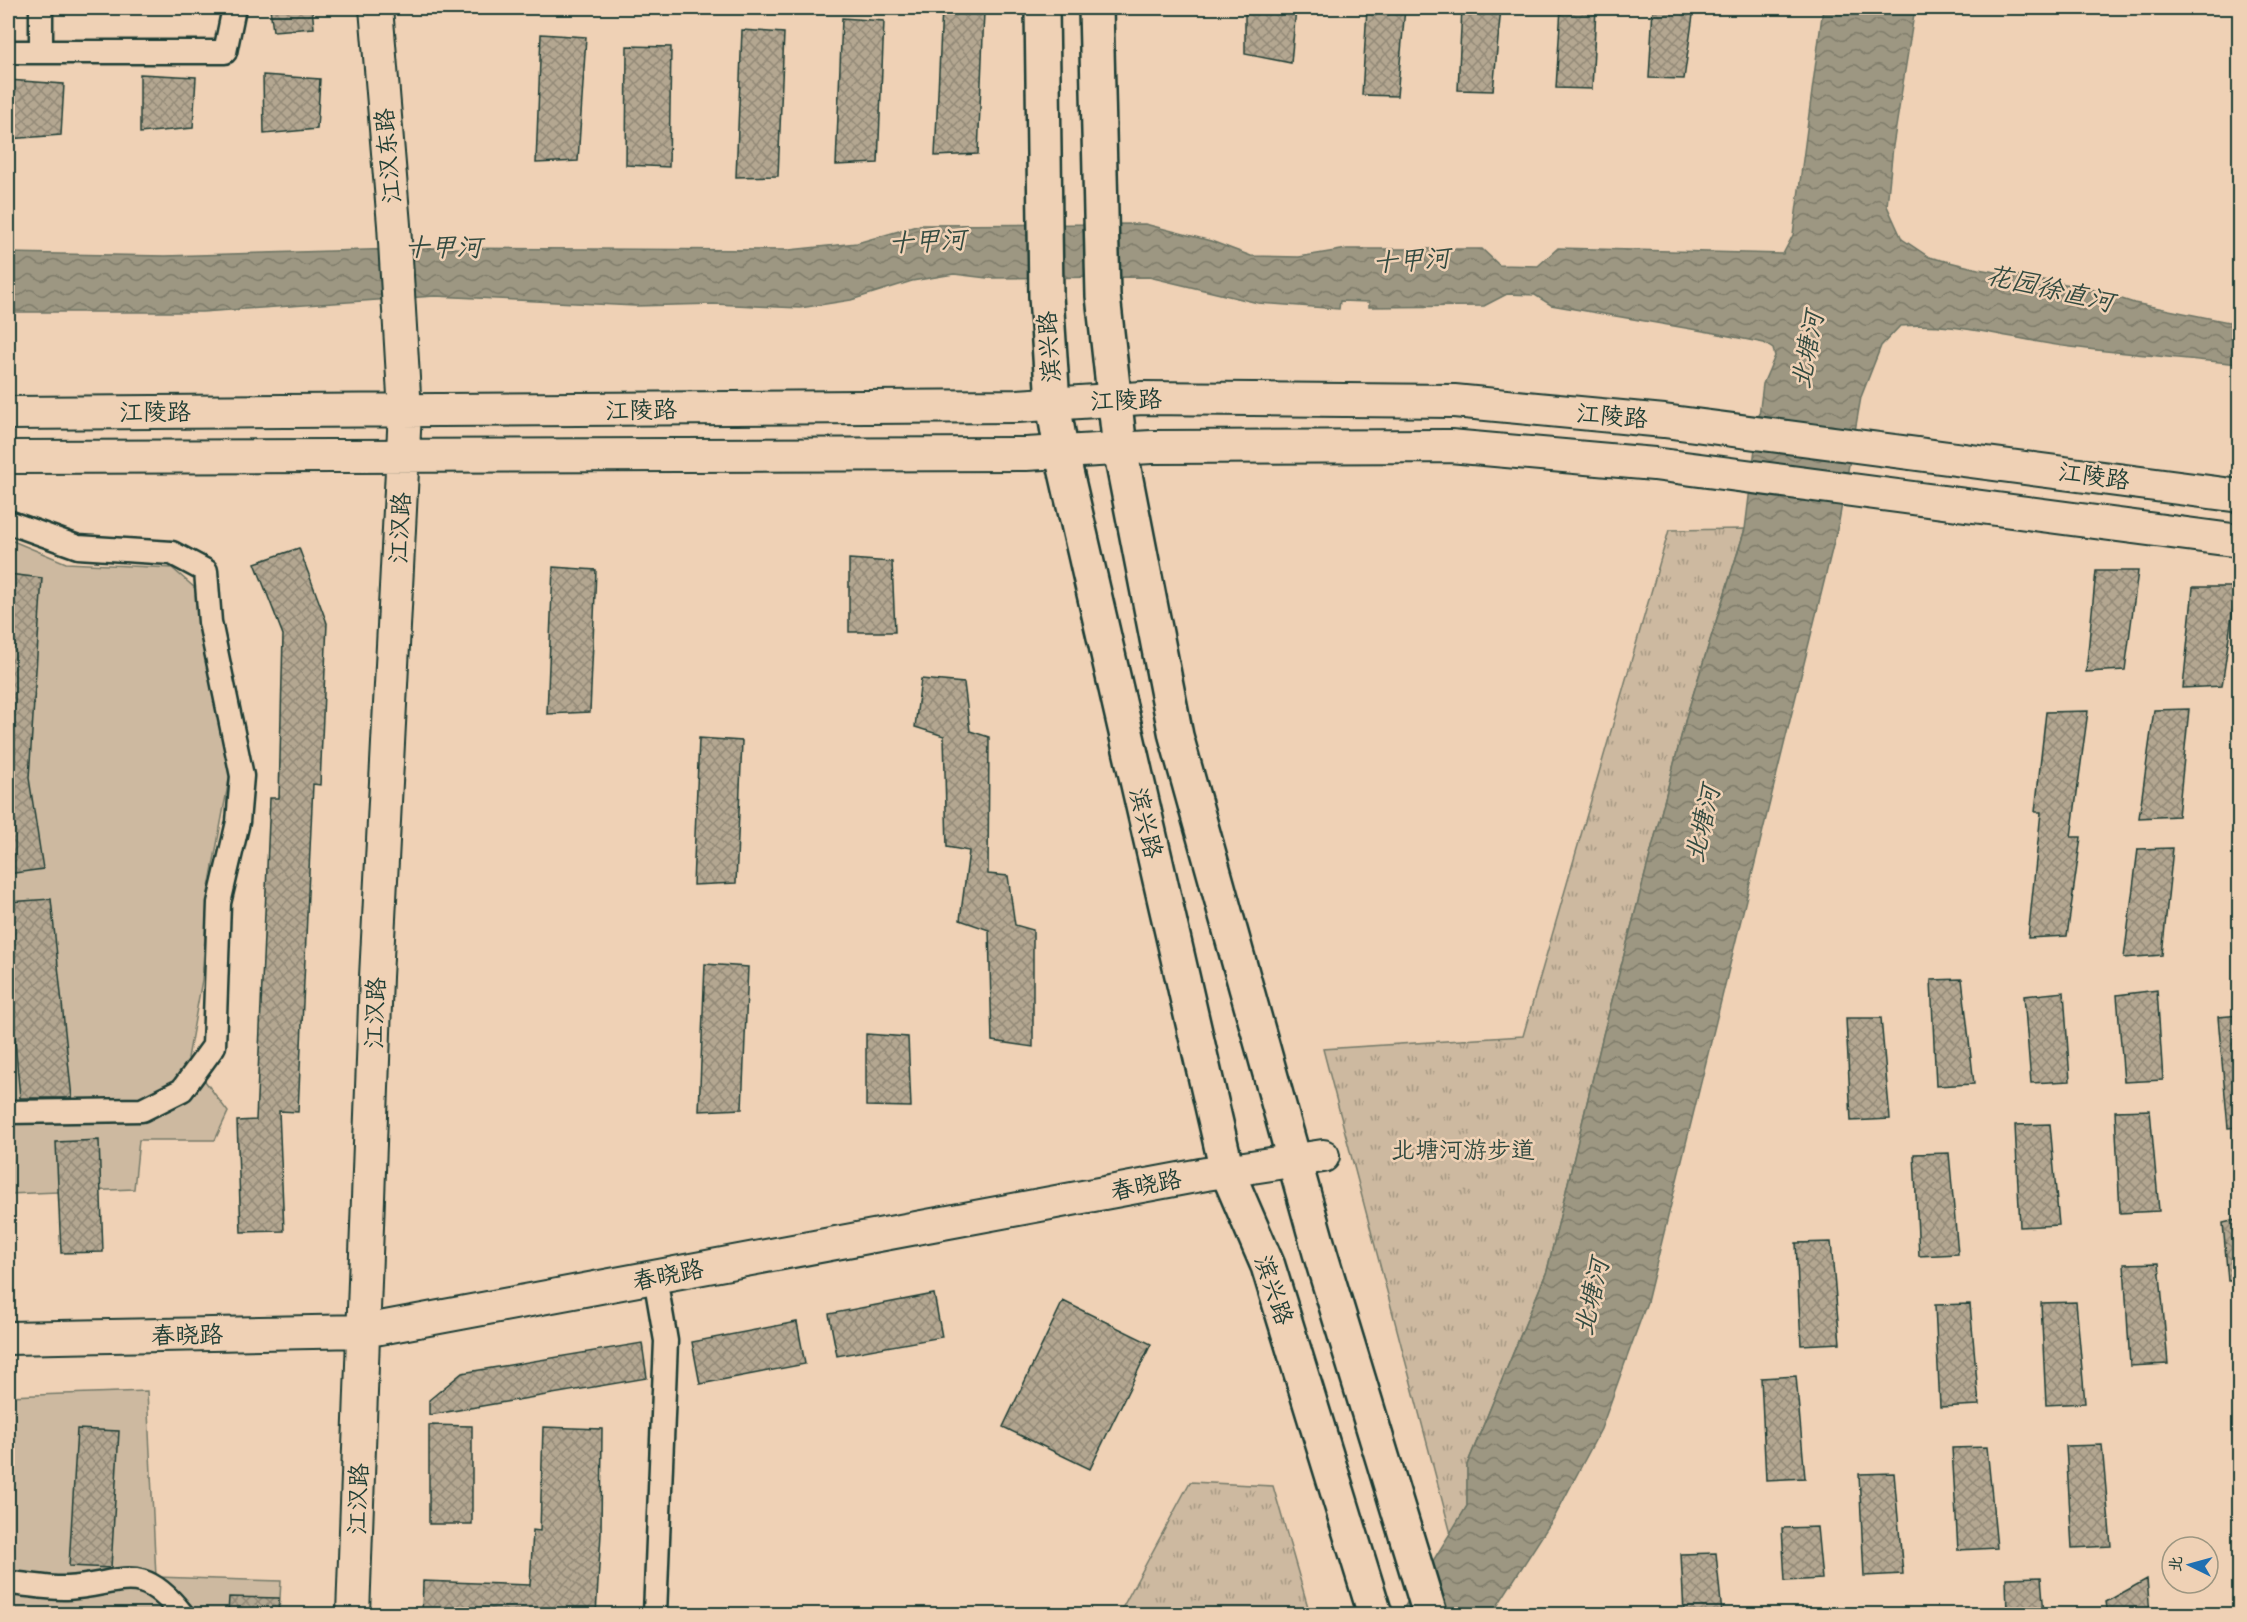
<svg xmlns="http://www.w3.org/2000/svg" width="2247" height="1622" font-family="Caveat,'LXGW WenKai TC',sans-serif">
	<defs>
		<pattern id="park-tufts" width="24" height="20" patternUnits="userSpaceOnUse" patternTransform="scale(1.5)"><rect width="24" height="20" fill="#cdb9a0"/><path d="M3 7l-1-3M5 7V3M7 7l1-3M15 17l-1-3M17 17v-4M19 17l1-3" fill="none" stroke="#a69883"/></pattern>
		<pattern id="water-waves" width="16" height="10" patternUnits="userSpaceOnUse" patternTransform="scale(1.5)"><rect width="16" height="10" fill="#9d9782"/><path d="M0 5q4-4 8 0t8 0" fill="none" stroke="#7f7c6b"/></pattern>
		<pattern id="building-cross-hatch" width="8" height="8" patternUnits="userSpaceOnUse" patternTransform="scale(1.5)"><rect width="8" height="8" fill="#b4a791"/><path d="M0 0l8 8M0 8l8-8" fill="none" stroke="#928977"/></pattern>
	</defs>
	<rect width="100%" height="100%" fill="#efd1b5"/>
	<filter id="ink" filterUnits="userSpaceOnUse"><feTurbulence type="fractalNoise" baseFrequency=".0167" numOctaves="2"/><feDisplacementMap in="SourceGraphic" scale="12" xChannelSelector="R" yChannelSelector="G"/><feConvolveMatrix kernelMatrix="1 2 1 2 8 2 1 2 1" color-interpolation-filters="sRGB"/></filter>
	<g filter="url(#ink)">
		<path fill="#cdb9a0" stroke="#767b6a" stroke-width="1.5" d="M8 539 66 563 172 568 196 589 230 774 208 893 202 980 188 1058 228 1112 215 1140H139L134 1189 8 1194Z
			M147 1391 156 1577 281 1581 279 1614H8V1396Z"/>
		<path fill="url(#park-tufts)" stroke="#767b6a" stroke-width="1.5" d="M1745 529 1687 714 1603 1035 1547 1271 1467 1465V1506L1451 1534 1323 1049 1523 1036 1669 530Z
			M1190 1482 1273 1486 1310 1614H1119Z"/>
		<path fill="url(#water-waves)" stroke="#6b7363" stroke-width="1.5" d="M1823 8H1915L1893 146 1887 206 1902 239 1929 257 1978 269 2088 288 2134 303 2239 324 2240 364C2184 358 2127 354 2071 347 2014 340 1958 321 1900 326L1881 346 1861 397 1839 521 1647 1302 1601 1429 1555 1516 1492 1614H1400L1467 1506V1465L1547 1271 1603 1035 1687 714 1745 529 1763 384 1775 356 1773 349 1764 343 1709 332 1551 305 1535 295 1507 294 1484 306 1369 307V302L1340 301 1339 309 1258 303 1149 277 987 278 954 274 912 281 851 300 800 308 714 304 635 306 435 296 202 312H8V253L165 256 433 248 789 250 857 243 920 225 1145 224 1211 241 1251 256 1299 257 1347 249H1482L1499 265 1538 266 1558 248 1783 254 1793 235Z"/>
		<path fill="url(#building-cross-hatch)" stroke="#1f3d34" stroke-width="1.5" d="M270 8H312L314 28 273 31Z
			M942 8 984 12 978 154 935 156Z
			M1245 8H1296L1291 63 1245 54Z
			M1367 8H1405L1397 96 1362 95Z
			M1462 8H1501L1493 91 1458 90Z
			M1561 8H1596L1592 89 1556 88Z
			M1653 8H1694L1684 79 1649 78Z
			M842 18 884 21 878 163 836 165Z
			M742 30 784 33 778 176 736 177Z
			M541 34 586 37 578 161 536 163Z
			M627 46 671 47 669 167 626 165Z
			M140 74 196 77 193 128 140 133Z
			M263 75 320 79 317 129 264 134Z
			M8 80 64 84 61 135 8 139Z
			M299 548 327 623 320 785 313 784 298 1112 279 1111 284 1231 241 1232 237 1121 256 1120 270 798H279L283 635 255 563Z
			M849 559 892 562 895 632H849Z
			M553 567 596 570 590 712 547 714Z
			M2096 571H2138L2125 670 2086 672Z
			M8 574 42 578 29 778 43 869 8 874Z
			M2193 587H2236L2222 686 2183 688Z
			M921 679 964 683 970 731 989 737 988 874 1008 876 1015 925 1033 930V1047L992 1041 989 930 960 920 969 851 947 847 944 736 915 727Z
			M2189 709 2178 816 2139 818 2154 710Z
			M2088 711 2071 837H2081L2067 936 2028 938 2041 812H2035L2046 712Z
			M699 738 742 741 736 883 693 885Z
			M2173 848 2162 955 2124 958 2138 849Z
			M51 899 72 1098H20L8 960V902Z
			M705 964 748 967 742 1109 699 1111Z
			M1962 979 1974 1084 1936 1086 1931 980Z
			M2157 990 2163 1080 2124 1082 2117 995Z
			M2064 992 2070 1081 2031 1083 2024 996Z
			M2240 1015V1127L2228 1128 2218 1017Z
			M1846 1018H1881L1890 1119 1851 1121Z
			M866 1034 908 1037 911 1107 866 1106Z
			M2150 1110 2159 1211 2120 1213 2115 1111Z
			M2050 1124 2059 1225 2020 1227 2015 1125Z
			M99 1140 103 1252 61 1253 56 1142Z
			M1949 1153 1958 1254 1919 1256 1914 1154Z
			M2240 1219V1281H2228L2223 1223Z
			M1831 1242 1840 1343 1801 1345 1796 1243Z
			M2159 1263 2168 1364 2130 1366 2124 1264Z
			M934 1294 942 1337 837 1356 829 1314Z
			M1063 1301 1151 1344 1090 1469 1003 1427Z
			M2076 1302 2085 1403 2046 1405 2041 1303Z
			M1970 1304 1979 1405 1940 1407 1935 1305Z
			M797 1322 805 1364 700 1384 692 1342Z
			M642 1343 647 1378 429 1415V1400L462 1373Z
			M1796 1376 1805 1478 1766 1480 1761 1378Z
			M429 1425 472 1426V1524H429Z
			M543 1427 602 1429 601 1534 596 1614H422L423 1581 530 1585 533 1530 540 1531Z
			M77 1429 119 1431 111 1568 69 1566Z
			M2102 1445 2111 1546 2072 1548 2066 1446Z
			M1987 1447 1997 1548 1958 1550 1952 1448Z
			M1894 1473 1903 1574 1864 1576 1859 1474Z
			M1817 1527 1822 1579 1785 1581 1782 1528Z
			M1716 1553 1722 1614H1684L1681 1554Z
			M2041 1577 2044 1614H2007L2006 1578Z
			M2147 1579 2150 1614H2108L2106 1602Z
			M229 1597 279 1598 278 1614H228Z"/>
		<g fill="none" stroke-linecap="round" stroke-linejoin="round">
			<defs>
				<path id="street" d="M8 52H225L234 8
					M41 52V8
					M8 522 78 547 172 553 206 571 210 622 242 776 238 822 219 903 214 1046 182 1090 142 1110 8 1112
					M8 1583C27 1584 48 1589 67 1588 124 1584 140 1561 182 1614
					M655 1614 666 1341 655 1277"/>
				<path id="secondary" d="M8 413 1017 406 1143 398 1454 401 1664 421 2240 496
					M8 457 1026 454 1152 447 1450 446 1654 464 2240 541
					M8 1338 364 1331 1206 1174 1323 1156
					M353 1614 376 977 405 412 394 225 376 8"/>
				<path id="primary" d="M1042 8 1046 296 1053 403 1061 450 1227 1171 1268 1266 1375 1614
					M1096 8 1103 296 1120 449 1176 736 1320 1253 1430 1614"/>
			</defs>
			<use href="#street" stroke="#1f3d34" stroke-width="27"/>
			<use href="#secondary" stroke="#1f3d34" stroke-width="36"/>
			<use href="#primary" stroke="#1f3d34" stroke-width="38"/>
			<use href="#street" stroke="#efd1b5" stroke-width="22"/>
			<use href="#secondary" stroke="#efd1b5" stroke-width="32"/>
			<use href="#primary" stroke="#efd1b5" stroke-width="33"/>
		</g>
	</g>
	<g text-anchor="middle" stroke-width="5" stroke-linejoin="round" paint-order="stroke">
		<g font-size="24" fill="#1f3d34" stroke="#efd1b5">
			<text transform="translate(388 156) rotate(-95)" y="8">江汉东路</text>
			<text transform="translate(1049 347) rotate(-94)" y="8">滨兴路</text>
			<text transform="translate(1126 400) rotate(-2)" y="8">江陵路</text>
			<text transform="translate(641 410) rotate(-1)" y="8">江陵路</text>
			<text x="155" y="420">江陵路</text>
			<text transform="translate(1612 416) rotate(5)" y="8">江陵路</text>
			<text transform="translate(2094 476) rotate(8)" y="8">江陵路</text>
			<text transform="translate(400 528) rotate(-87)" y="8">江汉路</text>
			<text transform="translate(1146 823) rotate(77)" y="8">滨兴路</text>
			<text transform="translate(375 1013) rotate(-88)" y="8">江汉路</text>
			<text transform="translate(1146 1185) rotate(-11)" y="8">春晓路</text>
			<text transform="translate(668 1275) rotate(-11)" y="8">春晓路</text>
			<text transform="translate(1274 1290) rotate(71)" y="8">滨兴路</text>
			<text transform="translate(187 1335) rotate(-1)" y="8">春晓路</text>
			<text transform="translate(358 1499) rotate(-88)" y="8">江汉路</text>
		</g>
		<g font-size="24" fill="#30493f" stroke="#efd1b5">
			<text x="1463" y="1158">北塘河游步道</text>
		</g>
		<g font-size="26" font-style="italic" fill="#324a40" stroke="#efd1b5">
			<text transform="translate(927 241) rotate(-3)" y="9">十甲河</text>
			<text x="443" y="256">十甲河</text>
			<text transform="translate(1411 260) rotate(-4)" y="9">十甲河</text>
			<text transform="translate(2050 288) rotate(13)" y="9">花园徐直河</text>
			<text transform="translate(1807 350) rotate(-79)" y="9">北塘河</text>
			<text transform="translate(1702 824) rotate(-77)" y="9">北塘河</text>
			<text transform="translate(1591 1297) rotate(-77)" y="9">北塘河</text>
		</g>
	</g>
	<rect width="2247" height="1622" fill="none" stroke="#efd1b5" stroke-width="30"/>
	<rect x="15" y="15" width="2217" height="1592" fill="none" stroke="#1f3d34" stroke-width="2" filter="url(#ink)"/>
	<g transform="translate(2190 1565) rotate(275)"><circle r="28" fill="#efd1b5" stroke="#9c9681" stroke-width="1.5"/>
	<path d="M0-4.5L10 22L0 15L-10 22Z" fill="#1f6fb2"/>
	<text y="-9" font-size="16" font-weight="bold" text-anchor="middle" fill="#1f3d34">北</text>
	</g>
</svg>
